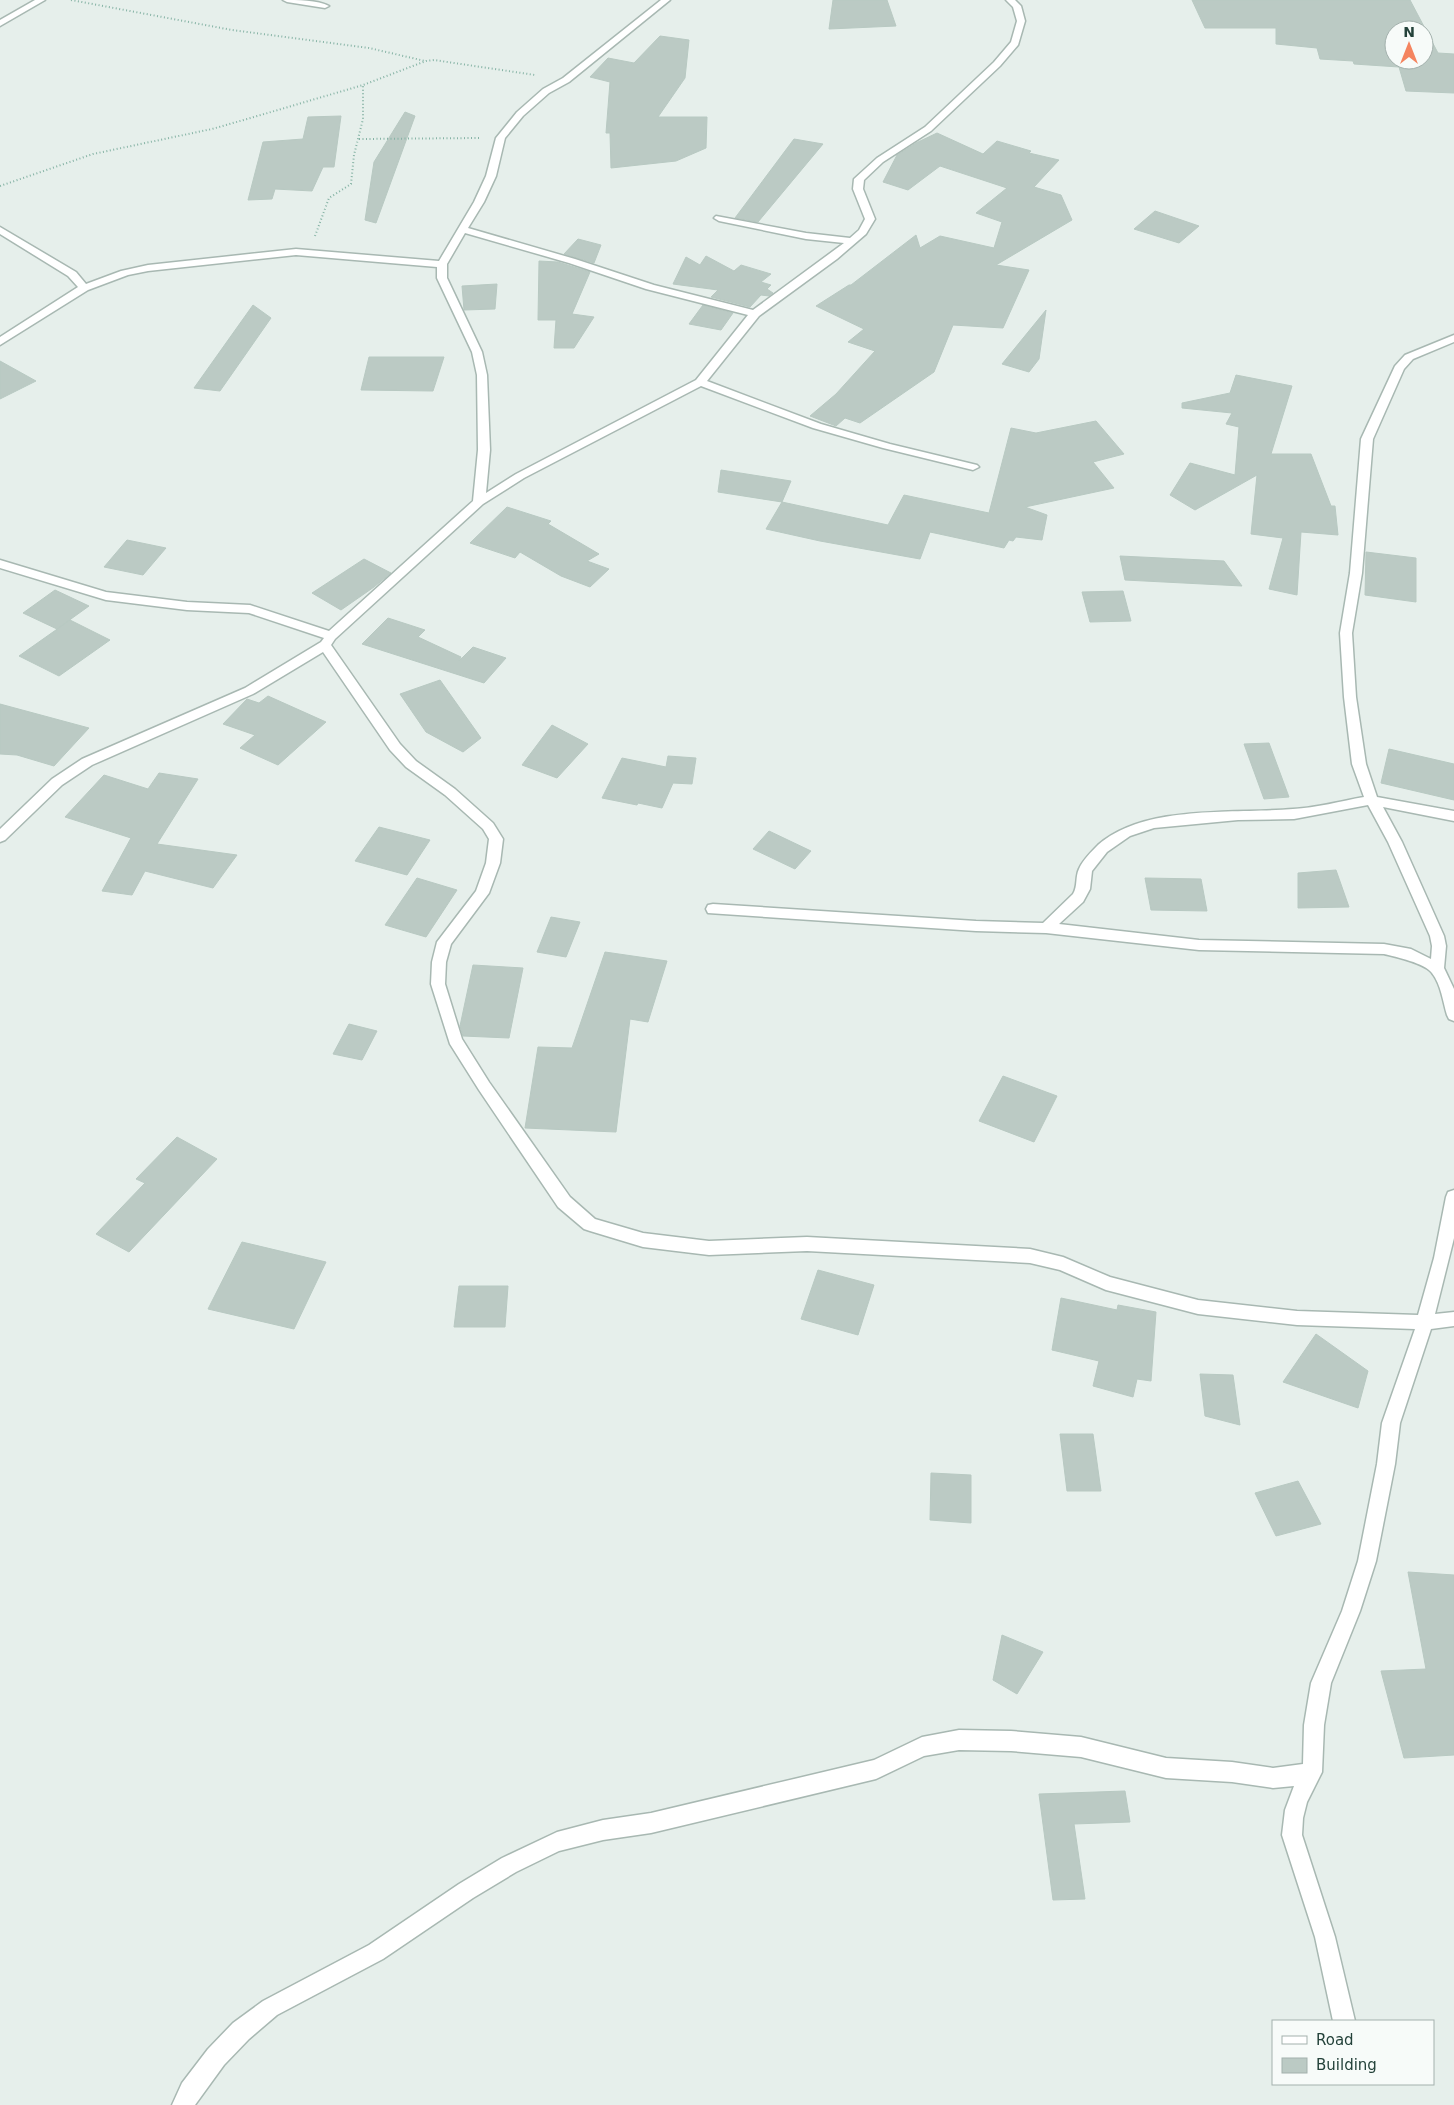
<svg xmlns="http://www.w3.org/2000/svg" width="1454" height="2105" font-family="'DejaVu Sans',sans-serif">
	<rect width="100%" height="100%" fill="#e6efeb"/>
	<path fill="#bbcac4" stroke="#b8c9c2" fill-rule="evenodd" d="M833 0H887L896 26 829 29Z
		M1192 0H1410L1438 53 1454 54V93L1406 91 1399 67 1354 64 1353 61 1320 59 1317 48 1276 44V28H1205ZM1394 30H1424V60H1394Z
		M660 36 689 40 685 78 658 117H707L706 148 676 161 611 168 610 133H606L610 82 590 77 608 58 634 63Z
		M405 112 415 116 376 223 365 220 374 162Z
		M341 116 334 167H323L312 191 275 189 272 199 248 200 263 142 303 139 308 117Z
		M937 133 983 154 997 141 1031 151 1029 153 1059 160 1034 187 1061 195 1072 220 996 265 1029 270 1003 328 953 325 934 372 860 423 845 418 836 426 810 416 836 394 875 351 848 342 864 329 816 306 849 285H851L916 235 920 248 940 236 994 248 1002 222 976 213 1007 188 940 166 908 190 883 182 897 155 916 143Z
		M794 139 823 144 758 222 735 218Z
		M1155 211 1199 226 1179 243 1134 229Z
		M578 239 601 245 594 263 564 254Z
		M706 256 734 271 741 265 771 274 761 282 771 285 767 289 773 293 769 296 761 295 750 307 711 297 718 290 673 284 686 257 700 265Z
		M539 261 558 262 590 272 572 314 594 317 574 348H554L556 320H538Z
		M497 284 495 309 464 310 462 286Z
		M253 305 271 318 220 391 194 388Z
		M703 305 733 313 721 330 689 324Z
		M1046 310 1039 359 1029 372 1002 364Z
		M369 357H444L433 391 361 390Z
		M0 361 36 381 0 399Z
		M1236 375 1292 386 1271 454H1311L1331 506H1335L1338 535 1301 532 1297 595 1269 589 1283 538 1251 534 1257 475 1195 510 1170 495 1190 463 1235 475 1239 427 1226 424 1232 413 1182 408V403L1230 393Z
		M1096 421 1124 454 1093 462 1114 488 1025 507 1047 515 1042 540 1016 537 1013 541 1009 540 1004 548 930 532 920 559 820 541 766 529 782 502 888 525 904 495 989 513 1011 428 1036 433Z
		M721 470 791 481 782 502 718 492Z
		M507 507 551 521 548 524 599 554 587 561 609 569 590 587 561 576 520 552 515 558 470 543Z
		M127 540 166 548 143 575 104 567Z
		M1366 552 1416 558V602L1365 595Z
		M1120 556 1224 561 1242 586 1125 580Z
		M364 559 391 573 374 587 341 610 312 593Z
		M55 590 89 606 57 629 23 613Z
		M1123 591 1131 621 1090 622 1082 592Z
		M388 618 425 630 418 637 461 657 459 661 473 647 506 658 484 683 362 644Z
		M70 620 110 640 59 676 19 656Z
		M440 680 481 738 463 752 426 732 400 694Z
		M268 696 326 722 278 765 240 748 255 735 223 724 247 699 259 703Z
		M0 704 89 728 54 766 17 755 0 754Z
		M552 725 588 744 557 778 522 765Z
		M1269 743 1289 797 1264 799 1244 744Z
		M1389 749 1454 764V800L1381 783Z
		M668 756 696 758 692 784 673 783 662 808 638 803 637 805 602 798 622 758 666 767Z
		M159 773 198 779 157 844 237 855 213 888 145 871 132 895 102 891 131 838 65 817 104 775 148 789Z
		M379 827 430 840 407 875 355 861Z
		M769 831 811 851 795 869 753 849Z
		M1336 870 1349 907 1298 908V873Z
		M417 878 457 890 426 937 385 925Z
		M1145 878 1201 879 1207 911 1151 910Z
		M551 917 580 922 566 957 537 952Z
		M605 952 667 961 648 1022 630 1019 616 1132 525 1128 538 1047 572 1048Z
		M473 965 523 968 509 1038 463 1036 460 1026Z
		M349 1024 377 1031 362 1060 333 1054Z
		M1003 1076 1057 1096 1034 1142 979 1121Z
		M177 1137 217 1159 129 1252 96 1234 145 1183 136 1179Z
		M242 1242 326 1262 294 1329 208 1309Z
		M818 1270 874 1285 858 1335 801 1319Z
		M459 1286H508L505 1327H454Z
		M1061 1298 1117 1310 1118 1305 1156 1312 1151 1381 1137 1379 1133 1397 1093 1386 1099 1361 1052 1350Z
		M1316 1334 1368 1371 1358 1408 1283 1382Z
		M1200 1374 1233 1375 1240 1425 1205 1416Z
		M1060 1434H1093L1101 1491H1067Z
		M931 1473 971 1475V1523L930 1520Z
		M1298 1481 1321 1524 1276 1536 1255 1493Z
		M1408 1572 1454 1575V1755L1404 1758 1381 1671 1426 1669Z
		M1002 1635 1043 1652 1017 1694 993 1680Z
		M1125 1791 1130 1822 1074 1824 1085 1899 1053 1900 1039 1794Z"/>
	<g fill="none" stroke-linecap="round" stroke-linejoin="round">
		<defs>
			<path id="minor" d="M35 0H45L0 26V20Z
				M283 0C297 0 318 0 329 6L325 8 287 2Z
				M661 0H670L569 82 549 93 523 116 505 138 496 176 484 202 468 228 575 259 654 285 753 310 844 243 806 239 719 221 714 218 716 216 806 233 850 238 859 230 865 219 853 189 854 179 877 158 925 127 994 62 1011 42 1017 21 1013 7 1006 0H1015L1021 6 1025 21 1018 45 1000 66 931 131 883 162 864 180 863 189 875 219 866 234 837 259 759 316 707 381 821 424 890 444 977 465 979 467 973 470 883 448 813 428 701 386 524 478 483 504 335 639 331 645 400 744 416 761 455 789 493 823 503 839 500 863 489 893 451 944 446 962 445 984 462 1039 489 1082 570 1197 595 1219 643 1233 709 1241 807 1237 1030 1249 1063 1257 1110 1277 1198 1300 1297 1311 1418 1315 1434 1258 1446 1197 1448 1192 1454 1190V1238L1435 1314 1454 1312V1326L1431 1329 1400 1423 1395 1464 1376 1561 1360 1611 1331 1683 1324 1725 1322 1772 1307 1802 1303 1818 1302 1835 1335 1937 1355 2021H1333L1315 1937 1282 1835 1285 1810 1294 1786 1273 1788 1232 1782 1166 1778 1081 1757 1011 1751 959 1750 924 1756 876 1779 651 1833 603 1840 559 1851 516 1872 473 1898 383 1959 277 2015 249 2039 224 2065 195 2105H172L182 2083 208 2049 233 2023 263 2001 369 1945 459 1884 502 1858 557 1832 603 1820 651 1813 874 1760 922 1737 959 1730 1011 1731 1081 1737 1166 1758 1232 1762 1273 1768 1303 1764 1304 1725 1311 1683 1342 1611 1358 1561 1377 1464 1382 1423 1415 1329 1297 1325 1198 1314 1106 1290 1060 1270 1030 1263 807 1251 709 1255 643 1247 590 1231 584 1229 558 1207 479 1090 450 1044 431 984 432 962 437 942 476 891 486 863 489 839 483 829 445 795 406 767 390 750 323 652 253 694 92 765 62 785 5 840 0 842V829L52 779 82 759 245 688 321 642 324 638 249 613 187 610 106 600 0 568V560L106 592 187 602 250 605 329 631 473 501 478 450 477 375 472 352 437 278V267L296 255 148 271 128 275 88 290 0 345V337L78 287 68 276 0 234V227L76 272 86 284 121 271 148 265 296 249 439 261 474 202 486 176 496 138 517 112 543 89 563 78ZM465 233 569 263 646 289 748 315 696 380 516 474 486 493 490 450 487 375 482 352 447 278V264Z
				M1454 335V342L1413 359 1404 369 1373 439 1362 573 1352 633 1356 697 1366 764 1377 797 1454 811V821L1383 807 1402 842 1444 936 1446 946 1444 968 1454 989V1021L1449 1019 1447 1015C1443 1002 1441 984 1432 973 1425 963 1396 957 1384 954L1199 950 1046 933 976 931 708 913 706 909 708 905 713 904 976 921 1043 923 1073 894C1078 886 1075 877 1079 869 1082 861 1092 851 1098 845 1145 804 1233 814 1293 809 1316 808 1341 801 1364 797L1352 764 1344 697 1340 633 1350 573 1361 439 1395 366 1405 355ZM1368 805 1388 842 1430 936 1432 946 1431 959 1411 949 1384 944 1199 940 1059 924 1083 902 1090 889 1092 871 1107 852 1130 836 1154 828 1238 820 1294 819Z"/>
		</defs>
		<use href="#minor" stroke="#a8b8b2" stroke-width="3"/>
		<path stroke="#86b3a5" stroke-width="2" stroke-dasharray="1 2.5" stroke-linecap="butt" d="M71 0 232 30 369 48 425 61
			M359 139 480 138
			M0 186 93 154 212 129 254 117 363 85 426 61 434 60 535 75
			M315 236 329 198 351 184 354 155 363 119V85"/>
		<use href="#minor" fill="#fff" fill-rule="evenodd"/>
	</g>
	<rect x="1272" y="2020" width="162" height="65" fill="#f7fbf9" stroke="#a3b1ad"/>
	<rect x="1282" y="2036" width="25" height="8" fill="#ffffff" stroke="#a3b1ad"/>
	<text x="1316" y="2045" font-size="15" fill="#24423a">Road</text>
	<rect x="1282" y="2058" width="25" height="15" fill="#bbcac4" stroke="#a3b1ad"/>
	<text x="1316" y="2070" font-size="15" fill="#24423a">Building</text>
	<g transform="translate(1409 45)"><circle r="24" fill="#f7fbf9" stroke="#a3b1ad"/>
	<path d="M0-4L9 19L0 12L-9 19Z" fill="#f4845f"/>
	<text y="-8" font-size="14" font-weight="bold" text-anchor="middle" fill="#24423a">N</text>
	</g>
</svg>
